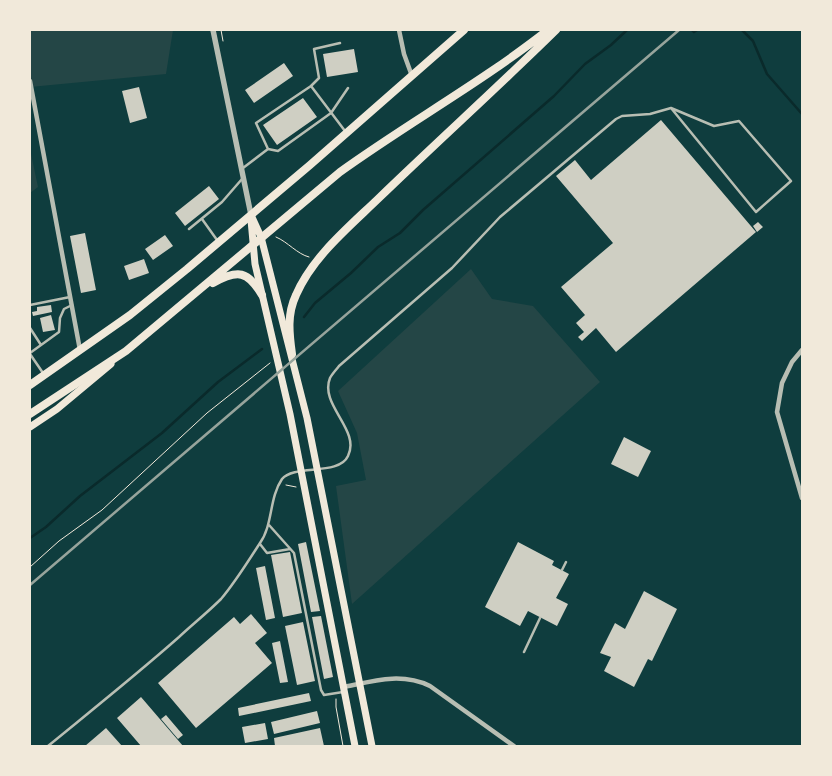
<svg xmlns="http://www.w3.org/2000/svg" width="832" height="776" font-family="'Archivo Narrow',sans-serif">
	<rect width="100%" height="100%" fill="#0f3d3e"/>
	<path fill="#244646" d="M30 30H173L166 74 30 87Z
		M30 149 38 187 30 193Z
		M471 269 492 299 533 306 600 382 352 604 336 486 366 480 357 433 338 391Z"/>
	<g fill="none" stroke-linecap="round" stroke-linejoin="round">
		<path stroke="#0a2a2b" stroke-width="2.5" d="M692 30 694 32 697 30
			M742 30 753 41 767 74 802 114
			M304 317 315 303 351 273 378 247 400 233 423 210 554 96 585 64 611 45 627 30
			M30 538 46 527 80 496 162 433 218 382 262 349"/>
	</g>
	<path fill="#cfcfc3" d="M354 49 358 72 327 77 323 54Z
		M284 63 293 76 254 103 245 90Z
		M139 87 147 118 130 123 122 91Z
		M303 98 317 117 277 145 263 125Z
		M661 120 756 232 616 352 596 328 582 341 578 337 584 332 576 323 585 315 561 287 613 243 556 176 575 160 591 180Z
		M209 186 219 199 185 226 175 213Z
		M758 222 763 227 757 232 753 226Z
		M85 233 96 290 81 293 70 236Z
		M165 235 173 246 153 260 145 249Z
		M144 259 149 273 129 280 124 266Z
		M51 305 52 312 33 316 32 312 37 311V307Z
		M51 315 55 330 43 332 40 318Z
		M624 437 651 451 638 477 611 464Z
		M306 542 320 611 311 612 298 544Z
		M518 542 554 561 552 565 569 574 556 598 568 604 557 626 528 611 520 626 485 607Z
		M290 552 302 613 283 617 271 555Z
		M265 566 275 618 266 620 256 568Z
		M644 591 677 609 652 661 648 659 634 687 604 671 611 657 600 653 615 623 625 629Z
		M251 614 267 633 255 643 272 663 196 728 158 683 234 617 240 624Z
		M321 616 333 677 324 679 312 617Z
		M303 622 315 681 297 685 285 626Z
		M280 641 288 682 280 683 272 643Z
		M309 693 311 701 239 716 238 708Z
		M141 697 183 746H141L117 718Z
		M317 711 320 723 274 734 271 722Z
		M166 715 183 735 178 739 161 719Z
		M265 723 268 739 245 743 242 727Z
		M106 728 122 746H85Z
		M320 728 324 746H275L274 738Z"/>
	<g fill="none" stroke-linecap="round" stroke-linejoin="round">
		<path stroke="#f1e9da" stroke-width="1" d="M221 30 223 41
			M276 237C288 242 297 254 309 257
			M286 485 296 487
			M30 567 59 541 102 510 207 413 270 363
			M336 699V707L343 746"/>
		<path stroke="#b8beb3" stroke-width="2.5" d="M311 86 319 78 314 49 340 43
			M268 149 278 151 331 113 348 88
			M243 168 268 149 256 123 311 86 345 131
			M202 219 217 240
			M189 229 222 202 242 179
			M30 305 70 297
			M30 328 41 345
			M30 353 59 332 60 318 64 309 72 305
			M30 354 43 373
			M269 525 294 553 321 690 324 695 343 692
			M260 544 267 553 290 549
			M562 570 566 562
			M524 652 540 618
			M48 746C92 710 136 675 179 637 193 624 208 612 221 599 234 584 249 560 260 543 273 525 269 498 282 479 294 464 339 476 348 456 361 430 319 405 330 378 332 374 336 370 339 366L452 268 500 217 616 119 622 116 650 114 671 108 756 212 791 181 739 121 714 126 671 108"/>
		<path stroke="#b8beb3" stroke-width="4.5" d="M399 30 404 54 412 76
			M30 81 80 350
			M802 350 792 362 782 383 777 412 802 498
			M344 687C373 681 401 672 430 686L514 746"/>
		<path stroke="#b8beb3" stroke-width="5.5" d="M213 30 251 215"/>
		<path stroke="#f1e9da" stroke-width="7" d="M251 215 261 237 307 418 372 746
			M251 220 255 264 290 414 355 746
			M30 427 57 409 111 364"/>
		<path stroke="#f1e9da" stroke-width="8" d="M213 283C238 269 248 271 262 295
			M292 354C289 333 287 314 296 295 313 256 349 227 380 197 438 141 498 87 556 30
			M30 385 130 315 187 269 310 165 464 30
			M30 414 126 351 340 172C408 123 482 82 548 30"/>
		<path stroke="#97a49c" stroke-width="2.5" d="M30 585 679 30"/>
	</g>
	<rect width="832" height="776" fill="none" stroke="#f1e9da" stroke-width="62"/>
</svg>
